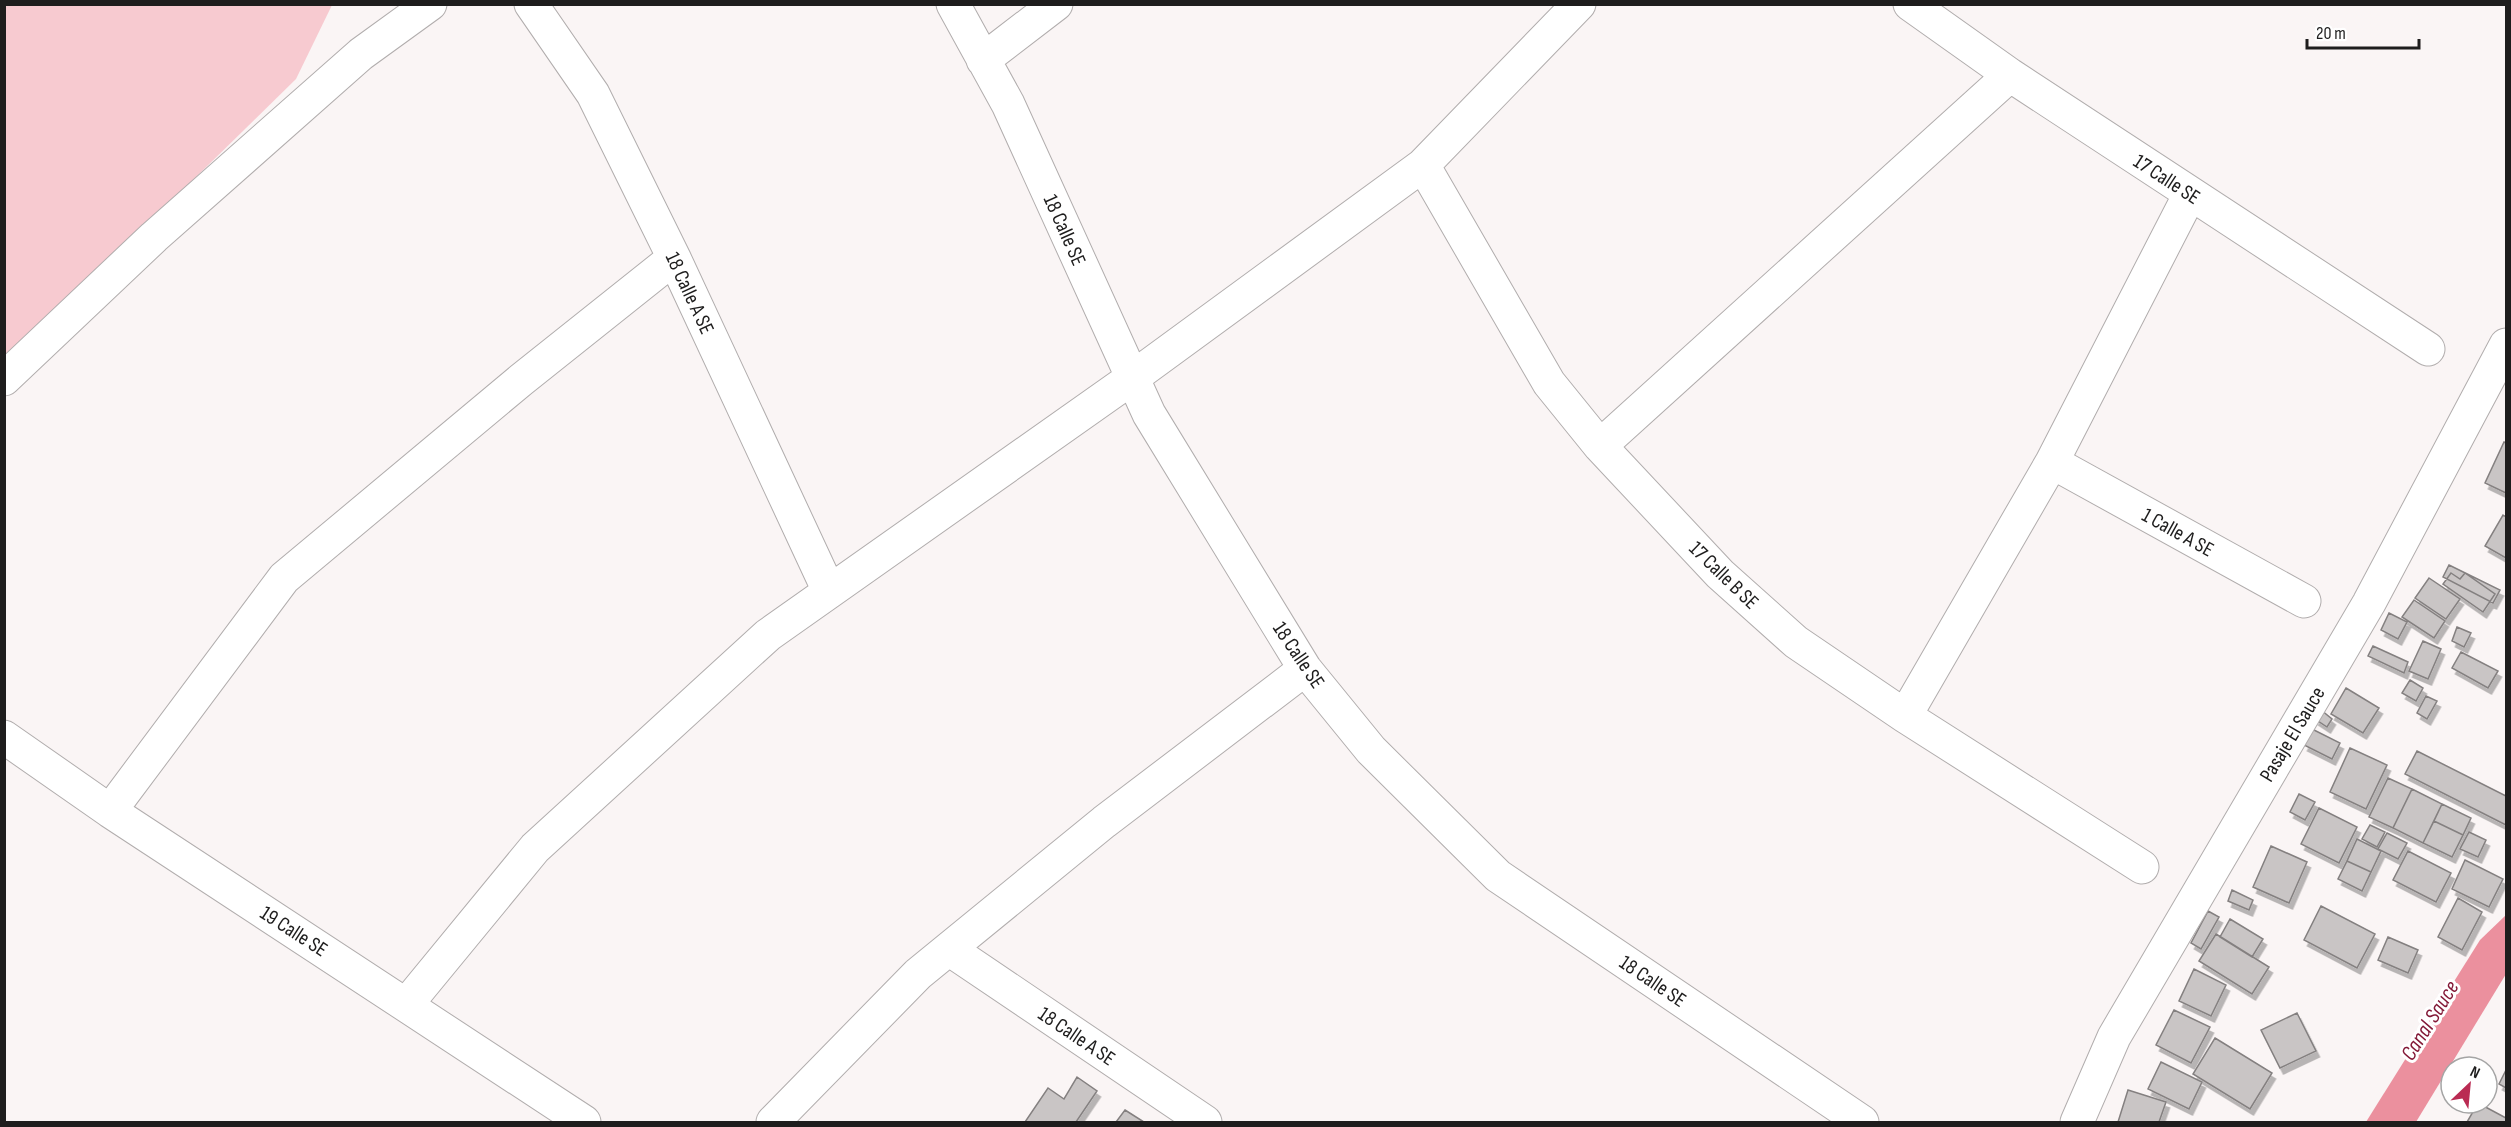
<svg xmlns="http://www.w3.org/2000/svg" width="2511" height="1127" font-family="'Sofia Sans Condensed',sans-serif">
	<defs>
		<filter id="shadow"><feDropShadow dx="3.5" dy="6" stdDeviation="0" flood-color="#0004"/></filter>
	</defs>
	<rect width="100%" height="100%" fill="#faf5f5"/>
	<path fill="#f7cad0" d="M5 5H332L296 79 5 364Z"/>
	<path fill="#eb909e" d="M2506 915V974L2416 1122H2366L2480 940Z"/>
	<path fill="#c9c5c5" stroke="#848080" stroke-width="1.5" filter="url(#shadow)" d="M2504 442 2506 443V493L2485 483Z
		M2503 515 2506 517V558L2485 546Z
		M2449 565 2500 590 2493 603 2443 577Z
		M2451 573 2460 579 2465 573 2495 594 2483 612 2443 584Z
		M2429 578 2460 599 2446 619 2415 598Z
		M2414 600 2445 621 2434 638 2402 617Z
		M2389 613 2407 622 2398 639 2381 630Z
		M2457 627 2471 633 2464 647 2452 641Z
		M2423 641 2441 649 2428 679 2409 671Z
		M2373 646 2408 662 2404 673 2368 656Z
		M2461 652 2498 671 2488 688 2452 668Z
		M2410 680 2423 688 2416 701 2402 693Z
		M2346 688 2379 708 2363 733 2331 714Z
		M2426 696 2437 701 2427 719 2417 713Z
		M2321 710 2332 719 2327 727 2315 719Z
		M2312 729 2340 743 2332 759 2304 745Z
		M2350 748 2387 765 2366 809 2330 792Z
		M2417 751 2506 796V825L2405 774Z
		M2388 778 2412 789 2393 828 2369 817Z
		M2412 789 2442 804 2423 843 2393 828Z
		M2299 794 2315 802 2305 820 2290 812Z
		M2442 804 2471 818 2463 835 2434 821Z
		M2319 808 2357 827 2339 863 2301 844Z
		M2434 821 2463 835 2452 857 2423 843Z
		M2370 825 2385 832 2377 847 2362 839Z
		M2469 832 2486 840 2478 857 2460 849Z
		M2387 833 2407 843 2398 859 2378 849Z
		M2357 839 2381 851 2371 872 2347 861Z
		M2271 846 2307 862 2289 903 2253 887Z
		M2408 851 2451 873 2436 902 2393 880Z
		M2465 860 2503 879 2489 907 2452 889Z
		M2347 861 2371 872 2362 891 2338 879Z
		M2232 890 2253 900 2249 910 2228 901Z
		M2458 898 2482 912 2462 950 2438 937Z
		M2321 906 2375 934 2357 968 2304 940Z
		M2208 911 2219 917 2201 949 2191 943Z
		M2230 919 2263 939 2252 957 2220 937Z
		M2216 934 2269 967 2252 994 2199 961Z
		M2388 937 2418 950 2408 973 2378 960Z
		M2194 969 2226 985 2211 1016 2179 1001Z
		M2174 1010 2210 1027 2191 1063 2156 1045Z
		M2297 1013 2316 1051 2280 1068 2261 1030Z
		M2215 1038 2272 1073 2250 1109 2193 1074Z
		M2161 1062 2202 1082 2189 1109 2148 1089Z
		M2506 1070V1088L2499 1084Z
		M1077 1077 1097 1091 1076 1122H1025L1048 1088 1064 1099Z
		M2128 1090 2166 1102 2159 1122H2118Z
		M2478 1103 2506 1118V1122H2467Z
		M1125 1110 1144 1122H1116Z"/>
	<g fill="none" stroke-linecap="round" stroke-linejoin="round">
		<defs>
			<path id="minor" d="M531 4 593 94 674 258 829 591
				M953 4 1008 104 1149 414 1305 669 1371 750 1498 876 1862 1122
				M1910 4 2010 75 2428 349
				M983 60 1056 4
				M1423 165 1549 383 1600 446 1720 574 1796 642 1905 716 2142 867
				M4 379 154 237 361 54 430 4
				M1600 446 2010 75
				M2052 462 2304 601
				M1905 716 2052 462 2190 194
				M4 737 110 811 584 1122
				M110 811 284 578 521 380 674 258
				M949 949 1205 1122
				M406 1005 535 848 768 635 1132 378 1423 165 1579 4
				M773 1122 918 974 1104 822 1305 669
				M2077 1122 2114 1037 2369 603 2506 345"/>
		</defs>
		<use href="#minor" stroke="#b1adad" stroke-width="35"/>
		<use href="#minor" stroke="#fff" stroke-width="33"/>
	</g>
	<g text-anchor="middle" stroke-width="6" stroke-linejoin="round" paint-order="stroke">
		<g font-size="21" fill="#1e1d1d" stroke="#fff">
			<text transform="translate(2167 179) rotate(33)" y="7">17 Calle SE</text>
			<text transform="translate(1065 230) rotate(66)" y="7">18 Calle SE</text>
			<text transform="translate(690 293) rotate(65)" y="7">18 Calle A SE</text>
			<text transform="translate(2178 532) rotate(29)" y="7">1 Calle A SE</text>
			<text transform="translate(1724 575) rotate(44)" y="7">17 Calle B SE</text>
			<text transform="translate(1299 655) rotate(56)" y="7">18 Calle SE</text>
			<text transform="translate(2292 734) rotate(-59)" y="7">Pasaje El Sauce</text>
			<text transform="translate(294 931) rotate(33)" y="7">19 Calle SE</text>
			<text transform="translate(1653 981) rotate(34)" y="7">18 Calle SE</text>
			<text transform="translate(1077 1036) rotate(34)" y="7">18 Calle A SE</text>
		</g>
		<g font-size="22" font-style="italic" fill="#831937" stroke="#fff">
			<text transform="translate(2429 1020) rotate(-58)" y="8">Canal Sauce</text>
		</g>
	</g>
	<rect width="2511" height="1127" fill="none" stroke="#1e1d1d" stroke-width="12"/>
	<g transform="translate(2469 1085) rotate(26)"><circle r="28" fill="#ffffff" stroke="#a5a5a5" stroke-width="1.5"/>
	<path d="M0-4.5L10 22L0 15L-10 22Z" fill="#ba2b53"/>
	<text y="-9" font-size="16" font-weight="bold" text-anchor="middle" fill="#1e1d1d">N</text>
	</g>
	<path d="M2307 39v9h112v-9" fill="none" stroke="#1e1d1d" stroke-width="3"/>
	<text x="2316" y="39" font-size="18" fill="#1e1d1d" stroke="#ffffff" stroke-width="4.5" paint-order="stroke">20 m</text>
</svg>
